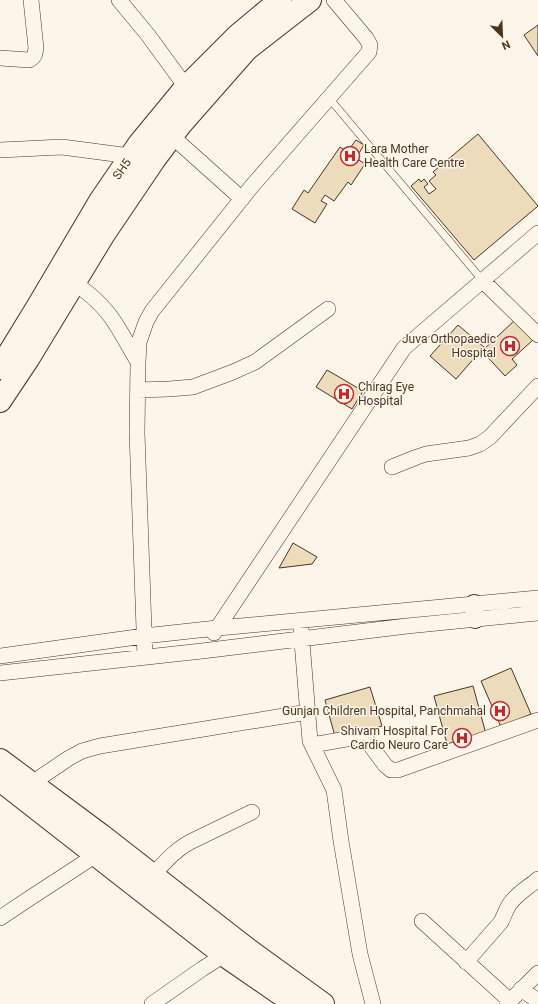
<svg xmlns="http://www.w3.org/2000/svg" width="538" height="1004" font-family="Roboto,sans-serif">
	<rect width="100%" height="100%" fill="#fbf6e9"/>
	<path fill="#ecdcbc" stroke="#4a3520" d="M538 25V56L524 35Z
		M478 134 538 206 474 260 411 186 419 179 421 182 424 179 428 184 424 187 429 194 436 189 429 181 436 175 433 172Z
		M356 140 364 145 356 158 365 164 351 185 348 182 334 201 325 195 321 201 327 204 315 223 292 209 304 190 308 193 340 147 347 152Z
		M515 320 533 340 512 359 517 365 505 376 482 351Z
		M458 325 484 347 456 379 430 356Z
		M327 370 363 391 352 409 316 387Z
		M293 543 317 557 312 564 279 568Z
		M511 668 531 714 501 727 481 681Z
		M473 686 486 734 447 744 434 696Z
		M370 687 382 726 336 740 325 700Z"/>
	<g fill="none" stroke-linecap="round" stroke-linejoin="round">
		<defs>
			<path id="service" d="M329 98 483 281"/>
			<path id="minor" d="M119 0 148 35 186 87
				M0 58 29 60C35 57 35 54 36 48L31 0
				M165 130 242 199
				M0 150 62 147 130 156 138 158
				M67 278C82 287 100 302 111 317 121 331 129 347 138 362
				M483 281 538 335
				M138 390 169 389 193 387 233 372 255 362 328 309
				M392 467 417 457 426 454 469 448 480 444 490 437 538 386
				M301 629 310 741 334 790 341 841 360 954 373 1004
				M214 633 404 348 538 233
				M0 656 144 636 217 628 230 627 538 598
				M145 657 137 433 138 363 139 342 146 322 152 311 252 186 369 52 370 45 366 38 334 0
				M0 673 202 651 407 626 538 613
				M312 745 358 737 365 738 385 765 391 770H398L538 720
				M32 783 69 758 82 751 100 746 308 712
				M152 876C164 863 175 850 190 842L252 812
				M0 918 30 898 96 855
				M422 921 509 1000
				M466 962 501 922C504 916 506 910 509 905 516 894 529 887 538 879
				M521 989 538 1001
				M152 1004 202 969 224 955
				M507 1004 538 973"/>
			<path id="tertiary" d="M474 604 475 619"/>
			<path id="primary" d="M0 368 38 306 100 201 139 144 186 87 237 36 280 0
				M0 401 28 359 104 234 154 160 181 124 247 49 310 0
				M0 760 101 835 246 948 323 1004
				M0 780 224 955 295 1004"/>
		</defs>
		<use href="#service" stroke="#4a3520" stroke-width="8"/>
		<use href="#minor" stroke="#4a3520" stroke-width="16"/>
		<use href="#tertiary" stroke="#4a3520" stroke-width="20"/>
		<use href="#primary" stroke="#4a3520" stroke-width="24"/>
		<use href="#service" stroke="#fbf6e9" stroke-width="7"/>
		<use href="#minor" stroke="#fbf6e9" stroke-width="15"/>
		<use href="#tertiary" stroke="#fbf6e9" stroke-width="18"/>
		<use href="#primary" stroke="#fbf6e9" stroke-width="22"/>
	</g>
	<defs>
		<symbol id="hospital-ring" viewBox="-11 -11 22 22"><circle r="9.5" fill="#fbf6e9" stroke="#c62828" stroke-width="1.5"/><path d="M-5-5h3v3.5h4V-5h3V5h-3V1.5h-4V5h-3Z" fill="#c62828"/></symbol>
	</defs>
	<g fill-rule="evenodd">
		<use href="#hospital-ring" x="339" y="145" width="22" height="22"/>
		<use href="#hospital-ring" x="499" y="335" width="22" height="22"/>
		<use href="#hospital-ring" x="333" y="383" width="22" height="22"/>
		<use href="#hospital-ring" x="489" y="700" width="22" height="22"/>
		<use href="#hospital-ring" x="451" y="727" width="22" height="22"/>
	</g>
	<g text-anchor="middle" stroke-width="3" stroke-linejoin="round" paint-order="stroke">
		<g font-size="12" fill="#4a3520" stroke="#fbf6e9" text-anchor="end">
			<text x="364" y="153" text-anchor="start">Lara Mother<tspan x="364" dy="14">Health Care Centre</tspan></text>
			<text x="496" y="343">Juva Orthopaedic<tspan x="496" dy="14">Hospital</tspan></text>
			<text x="358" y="391" text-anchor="start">Chirag Eye<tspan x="358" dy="14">Hospital</tspan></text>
			<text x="486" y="715">Gunjan Children Hospital, Panchmahal</text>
			<text x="448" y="735">Shivam Hospital For<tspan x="448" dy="14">Cardio Neuro Care</tspan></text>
		</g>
		<g font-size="12" fill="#4a3520" stroke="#fbf6e9">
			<text transform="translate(122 169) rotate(-55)" y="4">SH5</text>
		</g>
	</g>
	<g transform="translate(502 36) rotate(156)" stroke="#fbf6e9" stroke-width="3" paint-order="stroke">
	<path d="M0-3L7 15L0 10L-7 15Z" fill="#4a3520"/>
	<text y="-6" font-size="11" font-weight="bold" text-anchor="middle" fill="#4a3520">N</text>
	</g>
</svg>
